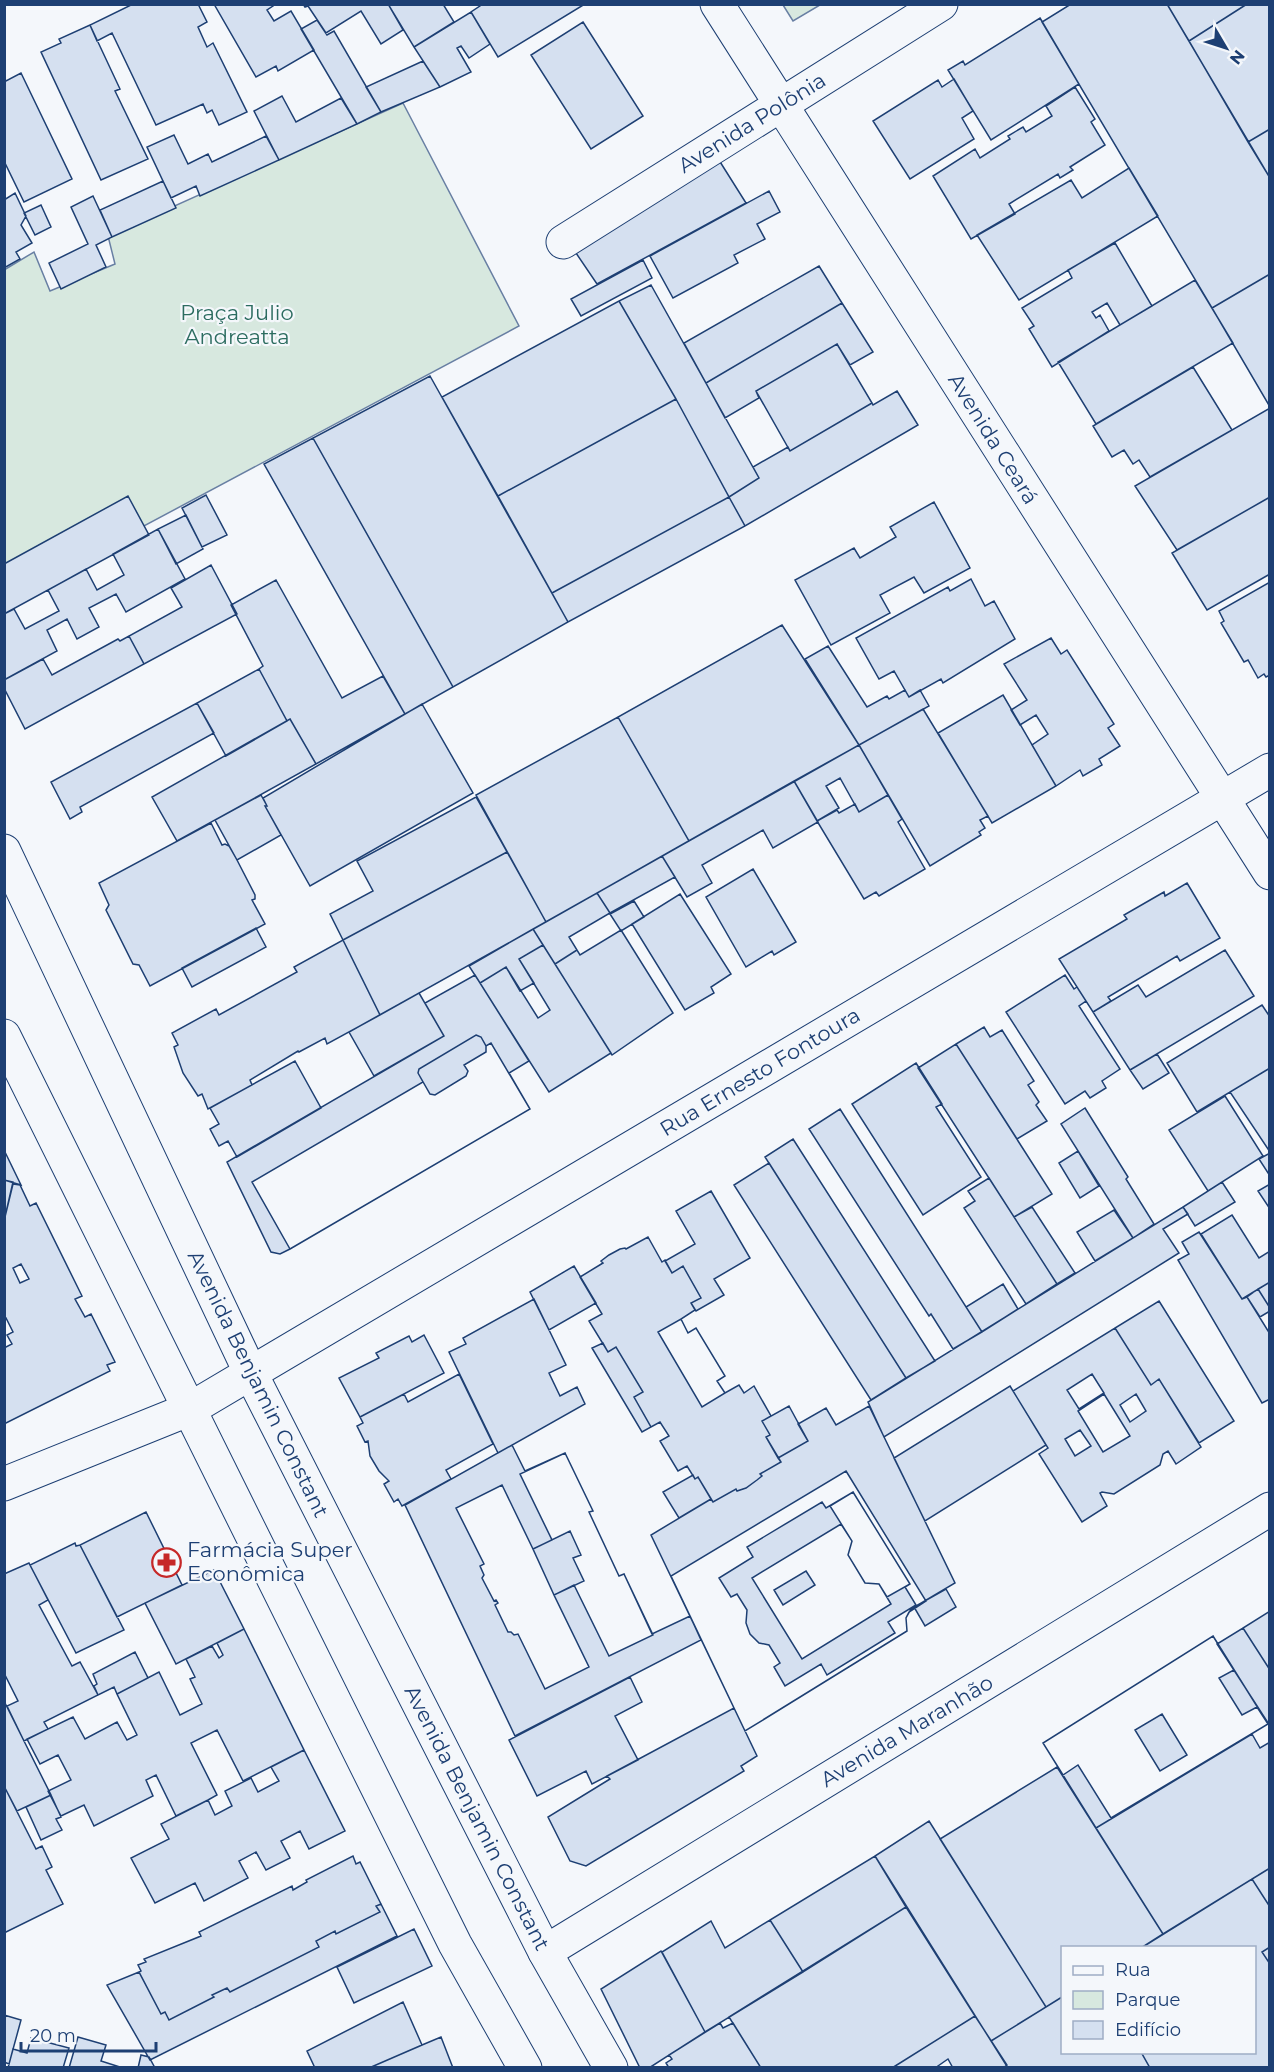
<svg xmlns="http://www.w3.org/2000/svg" width="1274" height="2072" font-family="Montserrat,sans-serif">
	<rect width="100%" height="100%" fill="#f4f7fb"/>
	<path fill="#d7e8df" stroke="#687fa3" stroke-width="1.5" d="M783 5H820L793 21Z
		M403 103 519 326 5 600 4 270 34 252 50 291 115 264 108 236Z"/>
	<path fill="#d5e0f0" stroke="#1d3f73" stroke-width="1.5" fill-rule="evenodd" d="M133 4H198L207 22 198 27 207 47 213 43 247 112 219 125 212 110 207 113 203 104 156 125 112 33 97 41 90 25Z
		M214 4H276L267 10 274 21 291 11 314 50 278 71 276 66 256 77Z
		M303 4H388L403 30 381 44 361 11 326 33 308 6 305 7Z
		M388 4H443L454 22 414 47Z
		M483 4H585L498 57 471 12Z
		M1071 4H1167L1270 178V274L1212 308 1042 22Z
		M1167 4H1247L1189 41Z
		M1247 4H1270V129L1248 142 1189 41Z
		M471 12 490 44 469 58 461 46 457 48 471 72 440 87 414 47Z
		M1040 18 1079 84 991 140 948 70 963 61 965 65Z
		M317 20 327 35 334 31 381 112 357 124 301 29Z
		M583 22 643 116 591 149 531 55Z
		M90 25 120 89 115 91 148 159 101 180 41 52 61 43 59 39Z
		M423 61 440 87 381 112 366 87Z
		M21 73 72 179 24 202 4 161V77L6 81Z
		M954 79 973 111 962 118 974 139 910 179 873 121 938 80 942 87Z
		M1075 87 1095 119 1091 122 1105 145 1070 167 1073 170 1060 178 1058 174 1009 204 1015 214 971 239 933 176 975 149 980 158 1010 139 1008 136 1023 127 1026 132 1052 116 1046 106Z
		M282 96 296 122 341 98 357 124 279 160 254 111Z
		M1270 129V178L1248 142Z
		M174 135 188 164 208 154 212 162 266 136 279 160 200 196 196 186 171 198 147 147Z
		M717 157 746 203 597 284 576 253Z
		M1129 168 1158 216 1019 300 977 235 1071 180 1082 198Z
		M163 181 176 208 112 237 100 210Z
		M769 191 780 212 757 224 765 239 734 255 738 263 673 298 650 256Z
		M15 193 26 216 21 225 32 243 16 252 20 259 4 268V200Z
		M93 196 112 237 96 245 106 267 61 289 49 263 88 244 71 207Z
		M41 205 51 227 35 235 24 213Z
		M1115 243 1152 306 1120 325 1107 303 1092 312 1096 318 1100 315 1109 331 1052 367 1029 329 1034 326 1022 308 1072 278 1068 270Z
		M643 260 652 278 581 316 571 299Z
		M819 266 842 303 706 383 684 343Z
		M1270 274V407L1212 308Z
		M1195 280 1233 343 1096 424 1058 362Z
		M651 285 759 478 729 497 676 399 619 301Z
		M619 301 676 399 498 496 442 397Z
		M842 303 873 352 850 365 837 344 756 391 759 398 725 418 706 383Z
		M837 344 872 403 790 451 756 391Z
		M1193 367 1232 430 1150 477 1139 460 1133 464 1124 450 1112 457 1093 426Z
		M430 376 568 622 453 687 313 438Z
		M897 391 918 425 745 526 729 497 759 478 753 467 788 447 790 451 872 403 873 405Z
		M676 399 729 497 552 593 498 496Z
		M1270 408V497L1177 550 1135 486Z
		M313 438 453 687 405 714 264 464Z
		M206 495 227 535 202 547 182 508Z
		M128 496 149 535 4 614V564Z
		M729 497 745 526 568 622 552 593Z
		M1270 497V574L1207 610 1172 553Z
		M934 502 970 568 924 593 914 577 880 595 890 613 831 645 795 580 854 548 860 558 896 537 890 527Z
		M186 515 203 549 176 564 158 529Z
		M158 529 185 579 126 612 116 594 89 608 99 627 77 639 67 619 47 630 57 651 4 680V614L14 609 25 629 59 611 48 590 86 569 97 590 124 575 113 554Z
		M211 565 237 614 144 664 129 636 182 607 171 588Z
		M971 579 985 606 994 601 1015 639 943 683 941 679 909 697 894 671 879 679 856 638 948 587 950 591Z
		M276 580 342 698 383 676 405 714 316 764 290 719 287 721 259 669 263 666 231 605Z
		M1270 582V675L1266 677 1264 674 1258 678 1248 660 1244 662 1221 623 1224 621 1219 611Z
		M782 625 859 745 689 841 618 717Z
		M129 636 144 664 25 729 4 688V680L43 659 52 675 118 639 120 641Z
		M1051 638 1061 654 1067 650 1114 724 1108 728 1120 746 1099 759 1102 765 1083 776 1080 770 1056 786 1032 745 1048 734 1036 715 1020 725 1011 710 1027 700 1004 664Z
		M828 646 867 707 887 696 889 699 905 690 909 697 920 690 929 706 859 745 805 659Z
		M259 669 287 721 226 756 197 703Z
		M1003 695 1056 786 992 823 938 733Z
		M197 703 214 733 80 807 82 812 70 819 51 782Z
		M422 704 473 793 310 886 265 806H267L263 798Z
		M923 709 988 816 980 820 985 828 979 832 981 835 930 866 859 745Z
		M618 717 689 841 546 922 476 795Z
		M290 719 316 764 177 841 152 797Z
		M859 745 888 795 859 812 840 778 826 786 839 808 817 821 794 781Z
		M794 781 818 822 773 848 763 830 702 865 712 883 687 897 662 856Z
		M261 795 267 806H265L281 835 237 860 215 820Z
		M888 795 902 819 898 822 925 869 879 896 876 892 864 899 817 821 837 810 839 813 855 804 859 812Z
		M476 797 507 852 343 940 330 914 373 891 357 861Z
		M211 823 222 845 225 844 229 846 237 860 255 895V899L252 900 265 924 150 986 139 965 133 964 106 910 109 905 99 883Z
		M507 852 546 922 380 1015 343 940Z
		M662 856 675 877 610 913 597 893Z
		M753 869 796 942 774 955 772 951 746 967 706 897Z
		M1187 883 1220 938 1180 961 1177 956 1108 997 1111 1001 1093 1012 1059 959 1127 919 1124 915 1164 892 1165 896Z
		M597 893 610 913 569 937 577 950 555 964 533 929Z
		M680 894 731 974 711 987 714 993 685 1010 632 924Z
		M634 901 644 917 621 931 610 914Z
		M256 928 266 947 192 987 182 968Z
		M533 929 543 945 519 959 534 983 520 991 506 967 480 983 469 966Z
		M621 930 673 1013 612 1055 555 964 577 950 580 955Z
		M343 940 380 1015 327 1044 325 1038 299 1052 298 1051 250 1080 252 1085 208 1109 202 1094 198 1096 183 1073 174 1047 178 1045 172 1033 216 1009 219 1015 297 972 294 967Z
		M543 945 611 1053 549 1092 480 983 506 967 538 1018 550 1010 519 959Z
		M1225 950 1254 996 1130 1070 1093 1012 1138 985 1146 997Z
		M475 975 529 1061 509 1073 530 1109 290 1249 280 1254 271 1252 227 1162 444 1036 425 1003Z
		M1065 975 1074 989 1077 987 1086 1001 1079 1006 1120 1069 1102 1081 1106 1088 1090 1098 1085 1091 1065 1104 1006 1012Z
		M419 993 444 1036 374 1076 349 1032Z
		M1262 1005 1270 1017V1068L1197 1112 1167 1063Z
		M984 1027 990 1037 1002 1030 1034 1081 1028 1085 1039 1102 1036 1105 1047 1121 1017 1139 956 1044Z
		M476 1035 481 1037 486 1046 491 1043 530 1109 290 1249 252 1182 423 1082 418 1073 419 1069Z
		M476 1035 481 1037 486 1046V1052L464 1065 468 1071 466 1076 435 1095 430 1094 418 1073 419 1069Z
		M956 1044 1052 1194 1014 1217 918 1068Z
		M1157 1054 1169 1073 1143 1089 1130 1070Z
		M295 1061 321 1108 237 1157 228 1141 219 1146 210 1129 219 1124 210 1108Z
		M916 1063 942 1104 936 1107 981 1177 923 1215 852 1104Z
		M1270 1068V1152L1230 1092Z
		M1225 1096 1263 1156 1208 1191 1169 1130Z
		M1085 1108 1128 1177 1126 1179 1154 1224 1133 1238 1061 1124Z
		M840 1109 982 1332 953 1349 931 1314 929 1316 809 1129Z
		M793 1139 935 1361 906 1378 765 1157Z
		M4 1150 21 1185 4 1180Z
		M1078 1151 1099 1186 1080 1198 1059 1163Z
		M1270 1153V1176L1259 1159Z
		M769 1163 906 1378 871 1400 734 1185Z
		M989 1178 1057 1284 1026 1304 964 1208 975 1201 968 1191Z
		M4 1180 13 1182 4 1221Z
		M1222 1182 1235 1202 1195 1226 1183 1207Z
		M13 1184 20 1185 30 1206 36 1203 82 1296 75 1299 85 1317 91 1314 115 1362 107 1365 110 1371 4 1424V1348L12 1344 7 1335 13 1332 6 1318 4 1319V1221ZM21 1264 29 1279 20 1283 13 1268Z
		M1270 1184V1209L1258 1191Z
		M711 1191 750 1258 714 1279 724 1295 696 1311 691 1303 701 1298 683 1266 672 1273 665 1261 695 1244 676 1211Z
		M1032 1207 1075 1273 1057 1284 1014 1217Z
		M1183 1207 1188 1214 1163 1229 1179 1253 884 1437 868 1402Z
		M1114 1210 1133 1238 1095 1261 1077 1232Z
		M1232 1215 1259 1258 1270 1251V1282L1242 1299 1201 1234Z
		M1199 1232 1242 1299 1247 1297 1270 1334V1399L1262 1403 1178 1260 1189 1254 1182 1242Z
		M648 1237 662 1262 665 1260 672 1273 683 1266 701 1298 691 1303 695 1310 681 1319 688 1333 696 1328 725 1376 717 1381 725 1393 739 1385 744 1393 754 1386 771 1416 762 1421 770 1435 766 1437 781 1462 760 1474 762 1476 757 1480 746 1488 737 1491 736 1489 713 1502 698 1477 695 1479 687 1466 678 1471 660 1441 669 1436 660 1422 651 1427 634 1397 643 1392 616 1347 608 1352 589 1321 602 1314 580 1277 603 1263 601 1261 609 1255 620 1249 625 1248 626 1249Z
		M574 1266 596 1303 549 1330 530 1292Z
		M1270 1282V1308L1258 1289Z
		M1003 1284 1018 1309 982 1332 966 1307Z
		M1258 1289 1270 1308V1311L1260 1317 1247 1297Z
		M534 1299 566 1365 549 1373 560 1396 577 1387 585 1404 498 1453 449 1352 466 1344 463 1338Z
		M1159 1301 1234 1421 1199 1443 1159 1379 1151 1385 1115 1328Z
		M681 1319 688 1333 696 1328 725 1376 717 1381 725 1393 702 1407 658 1332Z
		M1115 1328 1151 1385 1159 1379 1201 1447 1176 1464 1168 1451 1163 1454 1160 1465 1114 1494 1102 1492 1100 1493 1107 1506 1082 1522 1039 1454 1048 1448 1013 1391ZM1092 1374 1104 1393 1079 1409 1067 1390ZM1136 1394 1146 1411 1130 1422 1120 1405ZM1080 1430 1091 1446 1075 1456 1065 1439Z
		M424 1335 444 1373 360 1417 339 1378 379 1358 376 1353 409 1336 412 1342Z
		M603 1343 608 1352 616 1347 643 1392 634 1397 651 1427 642 1432 592 1348Z
		M459 1374 493 1444 446 1470 451 1479 402 1506 398 1499 394 1502 384 1484 389 1481 379 1471 370 1456 368 1441 365 1442 357 1426 363 1423 360 1417 404 1394 408 1402Z
		M1010 1386 1046 1445 925 1521 894 1458Z
		M1104 1394 1130 1436 1103 1452 1078 1411Z
		M789 1406 808 1441 778 1458 766 1437 770 1435 762 1421Z
		M869 1406 955 1583 911 1609 906 1618 907 1631 745 1731 651 1535 711 1499 713 1502 736 1489 737 1491 746 1488 757 1480 762 1476 760 1474 781 1462 778 1458 808 1441 798 1424 826 1408 836 1425Z
		M512 1445 525 1471 565 1453 593 1511 589 1512 619 1576 624 1574 652 1634 690 1616 701 1640 515 1736 405 1505Z
		M565 1453 593 1511 589 1512 619 1576 624 1574 653 1635 609 1656 574 1585 554 1595 589 1667 545 1689 518 1634 514 1635 511 1632H508L495 1605 498 1603 496 1600 494 1601 482 1578 484 1575 480 1566 484 1564 456 1508 502 1485 533 1549 552 1540 520 1474Z
		M846 1471 926 1601 909 1612 906 1618 907 1631 745 1731 671 1576Z
		M693 1475 695 1479 698 1477 711 1499 679 1518 663 1492Z
		M853 1492 910 1584 887 1597 879 1584 865 1583 848 1555 852 1541 830 1506Z
		M853 1492 910 1584 905 1587 916 1605 888 1622 895 1633 827 1675 821 1664 785 1686 774 1667 780 1663 769 1645 759 1643 750 1634 746 1623 747 1610 737 1594 731 1597 719 1578 753 1557 747 1547 822 1502 826 1508Z
		M146 1512 182 1585 117 1617 80 1545Z
		M841 1524 852 1541 848 1555 865 1583 879 1584 891 1604 802 1659 752 1578ZM806 1571 815 1585 783 1605 774 1590Z
		M570 1531 581 1555 573 1558 584 1581 554 1595 533 1549Z
		M75 1543 76 1546 80 1545 124 1630 76 1653 30 1565Z
		M29 1563 48 1600 39 1605 72 1666 80 1662 98 1695 44 1722 48 1729 24 1741 7 1706 18 1701 4 1673V1574Z
		M214 1570 244 1629 176 1664 145 1603Z
		M946 1589 956 1607 925 1626 914 1607Z
		M1270 1611V1670L1243 1628Z
		M1243 1628 1270 1670V1726L1217 1644Z
		M244 1629 304 1750 243 1781 217 1730 191 1743 217 1795 208 1800 176 1816 156 1775 146 1780 153 1796 94 1826 84 1805 61 1816 48 1791 71 1780 58 1755 40 1764 27 1739 73 1717 85 1739 117 1722 127 1740 137 1735 117 1694 159 1672 180 1715 202 1704 190 1679 195 1677 186 1659 212 1646 219 1658 223 1655 217 1643Z
		M1213 1636 1234 1670 1219 1678 1242 1715 1257 1707 1268 1724 1111 1818 1078 1765 1063 1775 1043 1743ZM1162 1714 1187 1755 1160 1771 1135 1730Z
		M1213 1636 1268 1724 1096 1828 1043 1743Z
		M135 1652 148 1678 117 1694 114 1687 98 1695 94 1686 97 1684 93 1674Z
		M630 1677 642 1702 615 1716 638 1760 592 1784 586 1771 537 1796 509 1740Z
		M4 1701 51 1795 17 1811 4 1786Z
		M734 1708 757 1756 741 1766 744 1771 586 1866 570 1861 548 1817 610 1779 607 1776Z
		M1252 1734 1260 1748 1270 1742V1868L1163 1934 1096 1828Z
		M304 1750 345 1831 309 1849 300 1831 281 1841 290 1858 266 1870 256 1852 239 1861 248 1878 204 1901 195 1883 155 1903 131 1858 169 1839 161 1824 208 1800 215 1815 232 1806 225 1791 251 1778 258 1792 279 1781 271 1767Z
		M1057 1767 1163 1934 1141 1948H1062V1997L1046 2007 940 1839Z
		M4 1786 36 1849 42 1846 52 1867 46 1870 63 1904 4 1933Z
		M51 1795 61 1817 56 1819 62 1830 41 1840 26 1807Z
		M929 1821 1046 2007 991 2041 875 1856Z
		M353 1856 356 1864 360 1862 381 1904 376 1906 380 1912 336 1934 335 1931 316 1941 319 1947 230 1992 227 1988 212 1995 214 1997 169 2020 165 2012 161 2014 139 1972 141 1971 138 1965 146 1962 144 1959 201 1936 199 1932 292 1886 293 1890 307 1882 306 1880Z
		M875 1856 906 1907 803 1972 770 1920Z
		M1270 1868V1907L1252 1879Z
		M1252 1879 1270 1907V1947L1262 1952 1270 1964V2068H1150L1141 2052H1254V1948H1141Z
		M381 1904 397 1936 150 2060 107 1985 139 1972 161 2014 165 2012 169 2020 214 1997 212 1995 227 1988 230 1992 319 1947 316 1941 335 1931 336 1934 380 1912 376 1906Z
		M906 1907 975 2016 892 2068H761L729 2017Z
		M770 1920 803 1972 705 2032 662 1952 711 1921 725 1948Z
		M414 1929 432 1966 354 2003 337 1967Z
		M1270 1947V1964L1262 1952Z
		M661 1951 705 2032 649 2068H640L601 1989Z
		M1062 1997V2052H1141L1150 2068H1008L991 2041Z
		M403 2002 422 2045 369 2068H315L307 2051Z
		M4 2015 21 2020 9 2064 4 2062Z
		M975 2016 1007 2065 1003 2068H953L948 2059 935 2068H892Z
		M720 2023 723 2028 733 2023 761 2068H669L666 2063 672 2059 669 2055Z
		M78 2037 106 2045 101 2061 123 2068H69Z
		M441 2037 453 2068H369L422 2045Z
		M31 2038 69 2048 63 2068H8L13 2049 27 2053Z
		M141 2055 149 2057 155 2068H138Z"/>
	<g fill="none" stroke-linecap="round" stroke-linejoin="round">
		<defs>
			<path id="minor" d="M717 4 1270 873
				M563 242 941 4
				M4 1484 190 1409 1270 770
				M545 1952 1270 1509"/>
			<path id="major" d="M4 851 251 1374 545 1952 611 2068
				M4 1036 455 1944 525 2068"/>
		</defs>
		<use href="#minor" stroke="#1d3f73" stroke-width="35"/>
		<use href="#major" stroke="#1d3f73" stroke-width="35"/>
		<use href="#minor" stroke="#f4f7fb" stroke-width="33"/>
		<use href="#major" stroke="#f4f7fb" stroke-width="33"/>
	</g>
	<defs>
		<symbol id="pharmacy-ring" viewBox="-11 -11 22 22"><circle r="9.5" fill="#f4f7fb" stroke="#c62828" stroke-width="1.5"/><path d="M-2-6h4v4h4v4h-4v4h-4v-4h-4v-4h4Z" fill="#c62828"/></symbol>
	</defs>
	<g fill-rule="evenodd">
		<use href="#pharmacy-ring" x="150" y="1546" width="33" height="33"/>
	</g>
	<g text-anchor="middle" stroke-width="4.5" stroke-linejoin="round" paint-order="stroke">
		<g font-size="21" fill="#1d3f73" stroke="#f4f7fb">
			<text transform="translate(752 123) rotate(-32)" y="7">Avenida Polônia</text>
			<text transform="translate(993 439) rotate(58)" y="7">Avenida Ceará</text>
			<text transform="translate(760 1072) rotate(-31)" y="7">Rua Ernesto Fontoura</text>
			<text transform="translate(258 1384) rotate(64)" y="7">Avenida Benjamin Constant</text>
			<text transform="translate(907 1731) rotate(-31)" y="7">Avenida Maranhão</text>
			<text transform="translate(477 1818) rotate(63)" y="7">Avenida Benjamin Constant</text>
		</g>
		<g font-size="21" fill="#2c6c60" stroke="#f4f7fb">
			<text x="237" y="320">Praça Julio<tspan x="237" dy="24">Andreatta</tspan></text>
		</g>
		<g font-size="21" fill="#1d3f73" stroke="#f4f7fb" text-anchor="start">
			<text x="187" y="1557">Farmácia Super<tspan x="187" dy="24">Econômica</tspan></text>
		</g>
	</g>
	<rect width="1274" height="2072" fill="none" stroke="#1d3f73" stroke-width="12"/>
	<rect x="1061" y="1946" width="195" height="108" fill="#f4f7fb" stroke="#9eadc5" stroke-width="1.5"/>
	<rect x="1073" y="1966" width="30" height="9" fill="#f4f7fb" stroke="#9eadc5" stroke-width="1.5"/>
	<text x="1115" y="1976" font-size="18" fill="#1d3f73">Rua</text>
	<rect x="1073" y="1991" width="30" height="18" fill="#d7e8df" stroke="#9eadc5" stroke-width="1.5"/>
	<text x="1115" y="2006" font-size="18" fill="#1d3f73">Parque</text>
	<rect x="1073" y="2021" width="30" height="18" fill="#d5e0f0" stroke="#9eadc5" stroke-width="1.5"/>
	<text x="1115" y="2036" font-size="18" fill="#1d3f73">Edifício</text>
	<g transform="translate(1226 48) rotate(129)" stroke="#f4f7fb" stroke-width="4.5" paint-order="stroke">
	<path d="M0-4.5L10 22L0 15L-10 22Z" fill="#1d3f73"/>
	<text y="-9" font-size="16" font-weight="bold" text-anchor="middle" fill="#1d3f73">N</text>
	</g>
	<path d="M21 2042v9h135v-9" fill="none" stroke="#1d3f73" stroke-width="3"/>
	<text x="30" y="2042" font-size="18" fill="#1d3f73" stroke="#f4f7fb" stroke-width="4.5" paint-order="stroke">20 m</text>
</svg>
